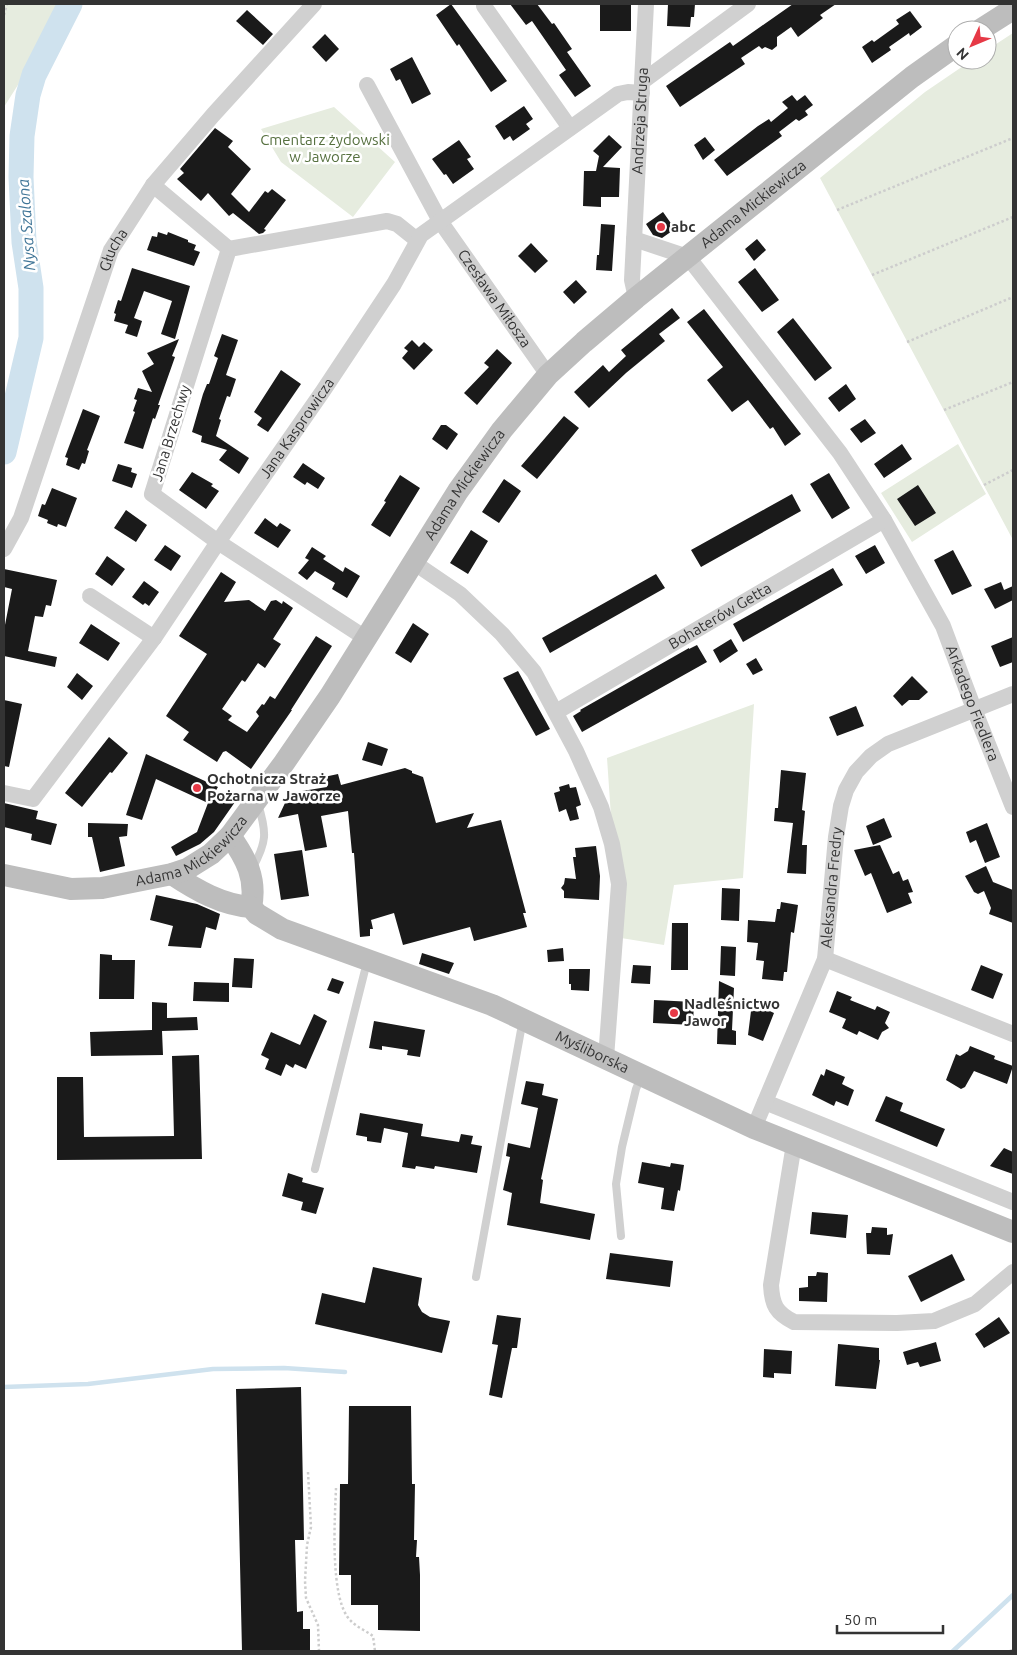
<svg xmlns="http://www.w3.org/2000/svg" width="1017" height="1655" font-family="Ubuntu,sans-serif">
	<rect width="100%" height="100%" fill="#fff"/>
	<path fill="#e6ecdf" d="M4 4H60L28 69 4 107Z
		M1013 33V540L820 178 925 92 972 60H987V50Z
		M334 107 395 162 353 217 281 162 261 129Z
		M958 444 986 494 912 542 881 493Z
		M754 704 743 878 674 885 664 945 615 937 617 904 607 758Z"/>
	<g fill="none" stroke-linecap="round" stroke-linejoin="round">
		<path stroke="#cfe2ee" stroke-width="4.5" d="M4 1387 88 1384 213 1369 284 1368 345 1372
			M953 1651 1013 1595"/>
		<path stroke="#cfe2ee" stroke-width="25" d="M4 452 31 338V288L24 242 21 177 22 136 28 95 34 75 70 4"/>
	</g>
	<path fill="#1a1a1a" d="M451 4 507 81 491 92 459 44 457 46 436 15Z
		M510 4H537L552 24 554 23 572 49 567 52 591 86 575 97 559 75 566 70 532 21 526 25Z
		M600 4H631V31H600Z
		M668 4H695L694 17H691L690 27 667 26Z
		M793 4H836L820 15 823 18 798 37 791 27 777 37V46L772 50 765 47 762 49 759 46 741 58 745 64 680 107 666 86 730 42 733 46Z
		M247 10 273 34 263 45 236 21Z
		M910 11 922 27 910 36 909 33 889 47 891 50 872 63 862 47 872 40 874 42 899 24 896 20Z
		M325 34 339 49 326 62 312 47Z
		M412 57 431 94 412 104 400 79 396 81 390 69Z
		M792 95 797 101 805 95 813 105 805 111 808 115 799 121 796 119 779 132 782 136 727 176 714 160 758 126 769 119 771 122 788 108 782 102Z
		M524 106 533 119 526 124 530 129 513 141 510 136 504 140 495 126Z
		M215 128 233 141 228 147 251 169 231 194 249 212 265 191 268 193 272 189 286 200 264 229 266 230 263 233 259 234 233 213 229 216 208 193 201 201 177 179 184 173 180 169Z
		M609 135 622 147 603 167 620 168 619 197H601V207L583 206 584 171H596L599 156 593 151Z
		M705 137 715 150 703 160 694 145Z
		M459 140 471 157 467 159 474 169 453 184 446 174 444 175 432 159Z
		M663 212 675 229 662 238 653 235 646 224Z
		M601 224 615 225 612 271 596 270 597 255H599Z
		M158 232 167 235 168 232 188 240V242L196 245 194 250 200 252 194 266 147 250 152 236 157 237Z
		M757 239 766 250 754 261 745 249Z
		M531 243 548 261 535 273 518 256Z
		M132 268 190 286 175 339 161 334 172 301 144 291 134 318 142 321 137 337 125 333 128 325 114 321 116 314 114 313 118 300 121 301Z
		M755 268 779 300 762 312 738 282Z
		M576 280 587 292 574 304 563 292Z
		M672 308 680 318 659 334 665 341 626 373 589 408 574 392 603 365 609 372 626 356 621 350Z
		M704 309 801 434 785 446 773 427 770 429 748 400 732 412 707 380 723 367 687 322Z
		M793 318 832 368 815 381 777 332Z
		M222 334 238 340 226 375 236 379 230 397 227 396 219 419 221 420 216 436 249 458 239 474 219 460 227 450 201 442 202 436 192 432 203 394 207 384H209L218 358 214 356Z
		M179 339 172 356 175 357 158 405H160L155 419 153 418 143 449 124 443 135 412 133 411 137 400 134 399 138 388 152 392 142 371 154 364 147 353Z
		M412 340 419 347 424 342 433 350 414 370 402 358 408 351 404 348Z
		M497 349 512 363 477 405 464 393 489 367 484 363Z
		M281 370 301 384 268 432 257 425 262 418 254 412Z
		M846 384 856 399 839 412 828 398Z
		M83 409 100 416 87 450 89 451 85 464 82 463 79 470 66 465 68 458 65 457Z
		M564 416 579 428 537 479 521 466Z
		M865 419 876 433 861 443 850 429Z
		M441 425H446L458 434 447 450 432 439Z
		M902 444 912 459 884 478 874 464Z
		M303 463 325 478 318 489 307 482 305 485 293 477Z
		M118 464 132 468 131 472 137 474 132 488 112 481Z
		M192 472 213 484 211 486 219 491 206 509 179 490Z
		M829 473 850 508 832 519 810 484Z
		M400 475 420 488 390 537 371 525 386 502 384 501Z
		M504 479 521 491 499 523 482 512Z
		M918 485 936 513 915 526 897 499Z
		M52 488 77 498 66 527 58 524 57 527 47 523 48 520 38 516 42 504 45 505Z
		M792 494 801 511 701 567 691 550Z
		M126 510 147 525 136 542 114 528Z
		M265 518 277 527 280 523 291 530 278 548 254 533Z
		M471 530 488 541 468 574 450 563Z
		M165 545 181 556 171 571 154 560Z
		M875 545 885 563 866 574 855 556Z
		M312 547 326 556 323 559 343 572 345 567 360 576 347 598 332 589 335 583 315 571 307 580 298 573 309 560 305 558Z
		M953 550 972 586 952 595 934 560Z
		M107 556 125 569 112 586 95 574Z
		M833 568 843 585 743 642 733 624Z
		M4 569 57 580 51 606 46 605 43 617 35 616 28 651 57 657 55 667 4 656V630L12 589 4 587Z
		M221 572 236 582 224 602 249 600 265 611 271 601 276 600 282 604 283 601 293 608 273 639 281 644 265 668 258 663 245 682 242 680 222 709 232 716 228 720 247 732 259 716 256 712 262 704 264 705 270 696 275 699 316 636 332 646 291 710H292L251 769 226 751 223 752 217 762 183 740 189 732 166 716 207 654 179 636Z
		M656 574 665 588 550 653 542 638Z
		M144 581 159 592 149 606 145 603 143 605 132 597Z
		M1001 582 1004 590 1013 586V600L995 609 984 589Z
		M413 623 429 634 411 663 395 653Z
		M91 624 120 643 108 661 79 643Z
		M1013 637V662L1000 667 991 646Z
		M731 639 738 651 720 663 713 650Z
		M697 645 707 662 582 732 573 716 581 711 580 710 689 648V649Z
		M756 658 763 670 753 675 746 664Z
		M518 671 550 729 536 736 503 678Z
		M77 673 93 686 82 700 67 687Z
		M912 676 928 692 919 700H909L902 706 893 696Z
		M4 700 22 704 9 767 4 766Z
		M856 706 864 726 837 736 829 717Z
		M109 737 128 753 112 773 110 772 82 807 65 793Z
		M368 742 388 749 382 766 362 760Z
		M146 754 218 787 215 792 235 802 214 832 200 844 176 856 171 847 197 832 208 803 156 779 142 820 126 815Z
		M405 768 412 771V773L423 777 436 823 474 813 467 828 501 820 526 913H523L527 927 474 941 470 927 403 945 394 913 371 920 373 929H370V936L360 937 354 853H352L348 811 321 816 327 847 305 851 298 814 278 818 285 803 298 802 296 792 327 787 324 777 338 774 341 785Z
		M781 770 806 773 802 810 805 811 802 845H807L806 874 787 873 793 823 774 821 775 808H778Z
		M569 784 570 788 576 787 581 805 576 807 579 819 570 821 566 809 559 812 554 793 560 791 559 787Z
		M4 803 38 811 36 819 57 824 51 845 31 840 32 834 4 827Z
		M884 818 892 837 873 845 866 826Z
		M88 823 128 824 127 836 119 837 125 866 100 872 92 837H88Z
		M987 823 1000 857 985 863 976 840 970 843 966 832Z
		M880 845 893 874 899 871 903 881 908 879 913 892 908 893 912 903 887 913 871 873 865 876 854 850Z
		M596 846 600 876 599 900 564 898V891L561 888 564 884 565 878 576 879 573 857H576L575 848Z
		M302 850 309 896 281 900 274 854Z
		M986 866 993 882 1013 890V923L989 914 991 908 984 891 978 894 974 892 965 876Z
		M722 888 740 889 739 921 721 920Z
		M156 895 197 904 220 914 216 930 206 927 201 948 168 946 173 926 150 920Z
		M781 902 798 905 794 933 791 932 787 972H784L783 981 762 979 764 961 756 960 758 943 747 942 748 920 775 922 777 909H780Z
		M672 923H688V970H671Z
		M721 946 736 947 735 976 720 975Z
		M563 948 564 961 548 962 547 950Z
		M422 953 454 963 449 974 419 964Z
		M100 954 112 955V960H135L134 999H99Z
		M234 958 254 959 252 988 232 987Z
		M633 965 651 966 650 984 631 983Z
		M981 965 1003 974 993 999 971 990Z
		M569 969H590L589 991 571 990V984H569Z
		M332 978 344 982 339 994 327 990Z
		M719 981 734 988 732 1030 736 1031V1045L717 1044Z
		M194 982 229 983V1002L193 1001Z
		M837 991 852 997 850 1000 875 1010 877 1006 890 1012 885 1023 889 1028 882 1032 878 1040 859 1031 857 1035 842 1028 846 1019 829 1012Z
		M654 1000 694 1002 693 1025 653 1023Z
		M152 1002 167 1003V1018L197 1017 198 1030 162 1031 163 1055 91 1056 90 1032 152 1030Z
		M752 1003 774 1013 763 1041 748 1035Z
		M314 1014 327 1021 306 1069 295 1064 293 1068 286 1064 281 1076 265 1069 269 1059 261 1055 271 1032 300 1045Z
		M374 1021 425 1030 420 1057 407 1055 408 1050 382 1046V1050L369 1048Z
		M970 1046 995 1056 994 1059 1013 1066 1007 1084 974 1071 965 1087 961 1089 946 1080 956 1054 960 1056 968 1051Z
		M199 1055 202 1159 57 1160V1077H83L84 1137 174 1136 172 1056Z
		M826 1069 845 1077 842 1084 854 1090 848 1106 836 1101 834 1106 812 1095 821 1074 824 1076Z
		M526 1081 544 1084 542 1095 558 1099 541 1179 543 1180 540 1203 595 1214 590 1240 507 1225 512 1193 503 1190 510 1157 506 1156 508 1143 530 1148 538 1108 521 1104Z
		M886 1096 903 1103 900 1111 945 1129 937 1147 875 1121Z
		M360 1113 423 1124 421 1136 459 1142 461 1134 473 1136 471 1144 482 1146 477 1173 435 1166 434 1169 416 1166 415 1169 402 1167 408 1133 384 1128 381 1143 367 1141V1137L356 1135Z
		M1004 1148 1013 1152V1174L990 1166Z
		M642 1162 670 1167 671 1163 684 1165 680 1191 678 1190 674 1211 661 1209 664 1188 638 1183Z
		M288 1173 303 1178 302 1182 324 1188 316 1214 301 1210 303 1202 282 1196Z
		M812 1212 848 1215 846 1238 810 1234Z
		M872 1227 887 1228V1235L893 1234 890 1255 867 1254 866 1233H871Z
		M610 1253 673 1261 670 1287 606 1279Z
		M952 1254 965 1280 921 1302 908 1276Z
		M373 1267 422 1278 418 1305 422 1312 430 1317 450 1321 442 1353 315 1324 322 1293 365 1303Z
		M817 1272 828 1273 827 1302 799 1301V1288L808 1287V1276H816Z
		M497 1315 521 1318 517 1348H512L502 1398 489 1395 498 1345 492 1344Z
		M999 1317 1010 1333 984 1348 975 1334Z
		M936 1342 941 1361 920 1367 918 1362 907 1365 903 1352Z
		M838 1344 879 1348V1360H880L876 1389 835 1386Z
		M764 1349 792 1351 791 1374 774 1373V1378L763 1377Z
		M301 1387 304 1540H295L297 1612 303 1611V1629H310V1651H242L236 1389Z
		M349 1406H411L412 1484H415L414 1540H417L416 1557H419L420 1575V1631L378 1630V1605H351V1575H339L340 1484H348Z"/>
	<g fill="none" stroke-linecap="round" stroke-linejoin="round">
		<path stroke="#cdcdcd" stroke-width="2.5" stroke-dasharray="2.5 2.5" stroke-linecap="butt" d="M4 15 7 4
			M837 210 1013 138
			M872 275 1013 217
			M907 342 1013 297
			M944 410 1013 382
			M984 485 1013 470
			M308 1472 311 1527 307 1545 305 1581 306 1598 318 1625 319 1651
			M336 1488C335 1517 329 1601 351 1621 357 1627 366 1631 373 1636L375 1651
			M1010 1651 1013 1650"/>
		<path stroke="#d0d0d0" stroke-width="8" d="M252 869C267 842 267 833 258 804
			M315 1169 367 962
			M621 1236 616 1184 622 1147 636 1089 641 1077
			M476 1277 521 1030 525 1023"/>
		<g stroke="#d0d0d0" stroke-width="16">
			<path d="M484 6 570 128"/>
			<path d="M643 81 748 4"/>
			<path id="s1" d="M367 85 440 221 548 375"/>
			<path d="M153 185 229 249 152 494 218 542 367 639"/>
			<path id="s2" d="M634 239 688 257 840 453 884 520 943 626 974 709 1013 807"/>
			<path d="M229 249 387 221 397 224 417 240"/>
			<path id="s3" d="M636 298 632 280 646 4"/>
			<path id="s4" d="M4 549 21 518 111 250 153 185 213 115 314 4"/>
			<path d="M413 562 460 594 502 634 534 672 576 751 601 807 612 844 619 884 606 1058"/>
			<path d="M90 596 154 638"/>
			<path id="s5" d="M556 712 884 520"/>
			<path id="s6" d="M4 793 33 799 154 638 218 542 323 391 394 284 421 235 618 94 628 92 642 93"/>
			<path d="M825 959 1013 1034"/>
			<path d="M765 1102 1013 1202"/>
			<path id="s7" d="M754 1128 825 959 836 837 841 806 846 790 856 772 871 756 888 744 1013 694"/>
			<path d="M794 1144 771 1285C772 1305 776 1313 794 1322L897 1323 934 1321 975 1304 1013 1272"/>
		</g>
		<g stroke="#bdbdbd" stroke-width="22">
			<path d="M980 30 1013 9"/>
			<path d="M230 836C246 858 257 879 251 907"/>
			<path id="s8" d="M172 874C196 890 222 905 251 907L257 914 282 929 492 1005 754 1128 1013 1232"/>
			<path id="s9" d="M4 875 71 889 102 888 172 874 187 869 211 854 230 836 284 763 330 696 458 491 502 430 548 375 584 342 636 298 912 77 957 45"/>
		</g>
	</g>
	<g fill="#e63946" stroke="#fff" stroke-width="2">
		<circle cx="661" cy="227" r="5"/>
		<circle cx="197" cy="788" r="5"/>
		<circle cx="674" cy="1013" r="5"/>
	</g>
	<g text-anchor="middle" stroke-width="5" stroke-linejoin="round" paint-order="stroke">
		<g font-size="15" fill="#333" stroke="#fff">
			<text dy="5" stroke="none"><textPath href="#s3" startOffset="178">Andrzeja Struga</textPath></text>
			<text dy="5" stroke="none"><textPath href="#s9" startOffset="1069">Adama Mickiewicza</textPath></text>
			<text dy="5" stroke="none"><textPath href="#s4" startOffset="319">Głucha</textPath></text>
			<text dy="5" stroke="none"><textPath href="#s1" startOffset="249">Czesława Miłosza</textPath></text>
			<text dy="5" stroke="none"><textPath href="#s6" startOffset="485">Jana Kasprowicza</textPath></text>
			<text transform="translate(171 433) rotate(-73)" y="5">Jana Brzechwy</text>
			<text dy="5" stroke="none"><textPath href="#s9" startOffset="664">Adama Mickiewicza</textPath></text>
			<text dy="5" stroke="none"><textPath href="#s5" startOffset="190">Bohaterów Getta</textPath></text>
			<text dy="5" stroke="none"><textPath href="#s2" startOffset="589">Arkadego Fiedlera</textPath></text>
			<text dy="5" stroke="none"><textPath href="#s9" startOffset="199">Adama Mickiewicza</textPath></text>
			<text dy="5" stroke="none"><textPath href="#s7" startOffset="255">Aleksandra Fredry</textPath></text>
			<text dy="5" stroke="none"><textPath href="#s8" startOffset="459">Myśliborska</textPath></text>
		</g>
		<g font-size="15" fill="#56703f" stroke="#fff">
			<text x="325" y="145">Cmentarz żydowski<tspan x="325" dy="17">w Jaworze</tspan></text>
		</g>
		<g font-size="15" font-weight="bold" fill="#333" stroke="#fff" text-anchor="start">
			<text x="671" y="232">abc</text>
			<text x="207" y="784">Ochotnicza Straż<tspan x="207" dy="17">Pożarna w Jaworze</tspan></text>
			<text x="684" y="1009">Nadleśnictwo<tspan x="684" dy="17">Jawor</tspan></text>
		</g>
		<g font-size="16" font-style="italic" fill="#3f7597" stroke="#fff">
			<text transform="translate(26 225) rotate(-94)" y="6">Nysa Szalona</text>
		</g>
	</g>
	<rect width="1017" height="1655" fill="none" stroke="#333333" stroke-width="10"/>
	<g transform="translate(972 45) rotate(226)"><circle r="24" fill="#ffffff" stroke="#adadad"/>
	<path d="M0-4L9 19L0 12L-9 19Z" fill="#e63946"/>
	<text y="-8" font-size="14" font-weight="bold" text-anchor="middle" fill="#333333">N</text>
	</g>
	<path d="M837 1625v8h106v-8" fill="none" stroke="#333333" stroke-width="2.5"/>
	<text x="844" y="1625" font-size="15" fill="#333333" stroke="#ffffff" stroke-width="4" paint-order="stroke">50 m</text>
</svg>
